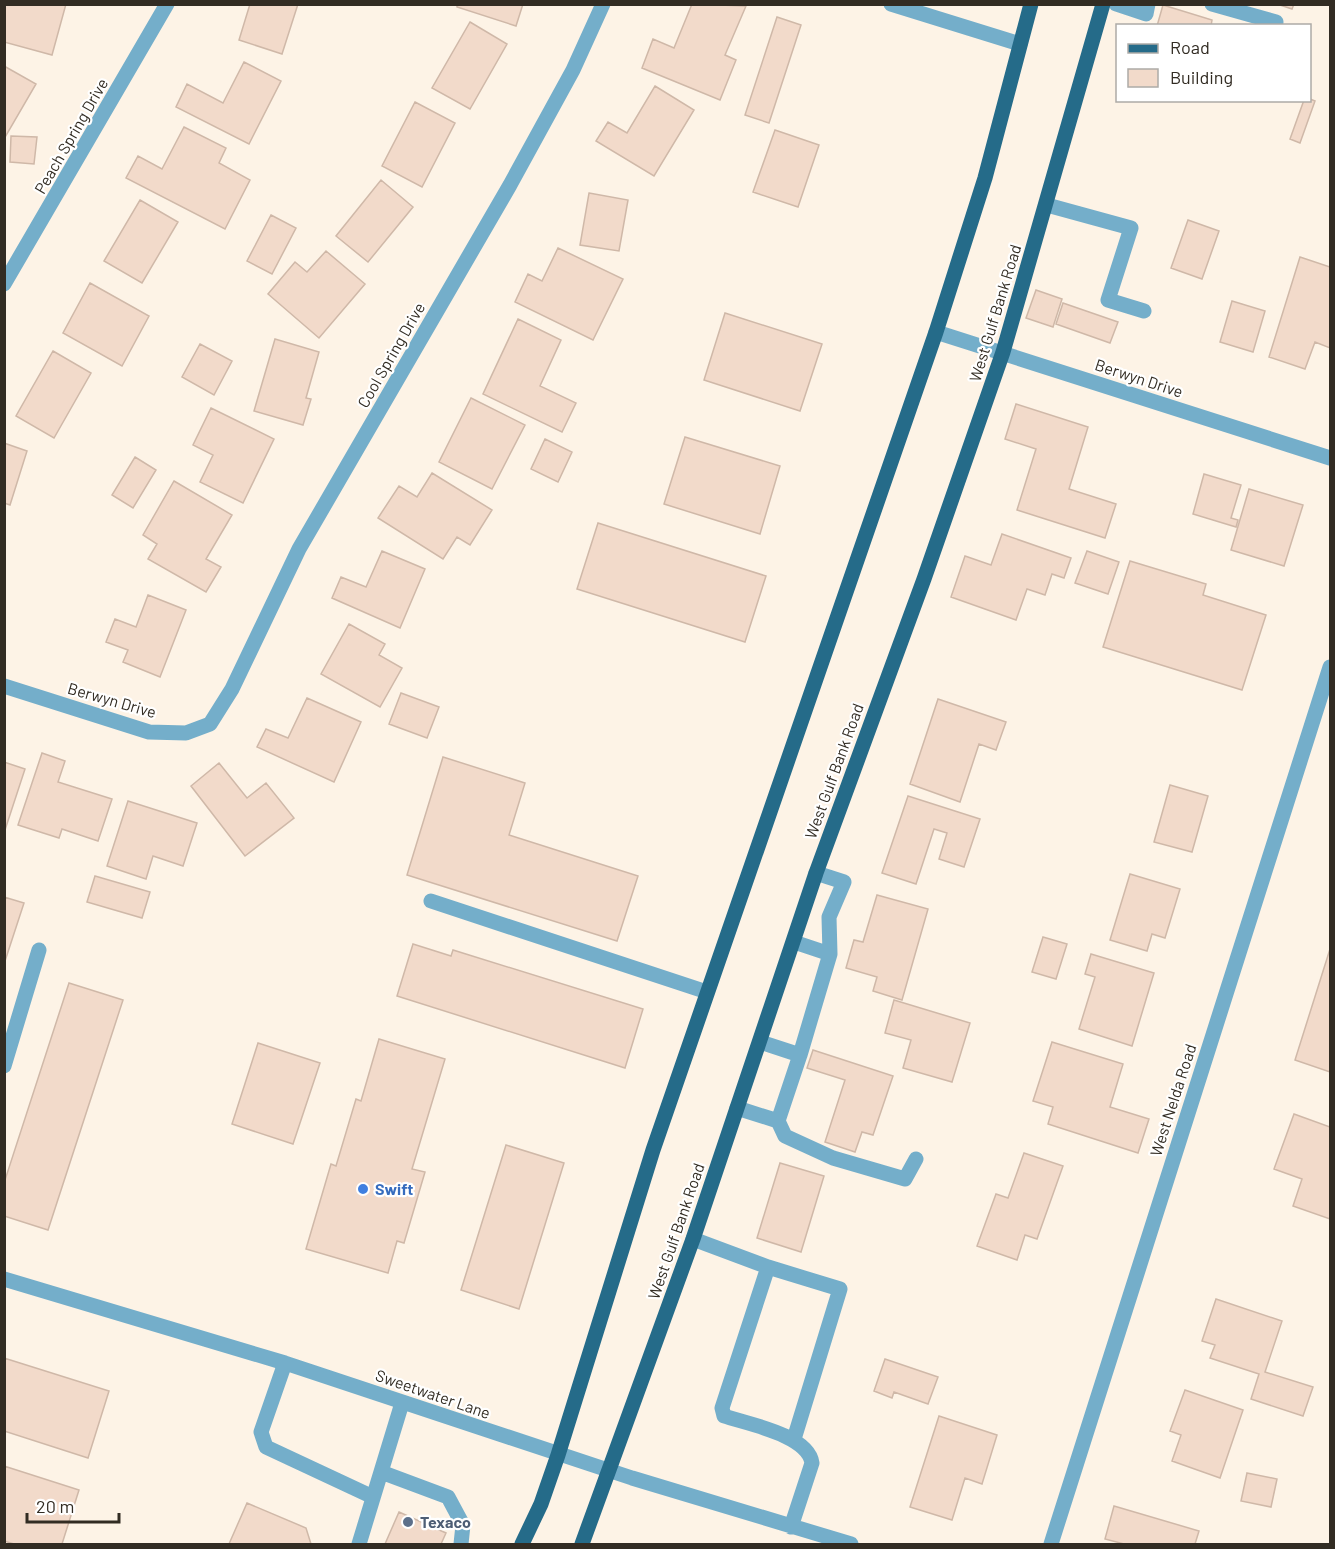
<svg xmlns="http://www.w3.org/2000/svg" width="1335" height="1549" font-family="Barlow,sans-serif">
	<rect width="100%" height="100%" fill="#fdf3e6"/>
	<path fill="#f2daca" stroke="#cfb8a8" stroke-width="1.5" d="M4 4H66L52 55 4 42Z
		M250 4H298L282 54 239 40Z
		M457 4H523L516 26 457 7Z
		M692 4 746 6 725 55 736 60 720 100 642 68 653 39 674 48Z
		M1277 4H1294L1292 9Z
		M1163 5 1212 20 1211 26H1157Z
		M777 17 801 25 769 123 745 115Z
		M470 22 507 44 470 109 432 88Z
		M244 62 281 81 249 144 176 107 187 84 223 103Z
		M4 66 36 84 4 139Z
		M655 86 694 110 654 176 596 141 608 122 627 133Z
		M1310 99 1315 101 1300 143 1290 139 1304 100Z
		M415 102 455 123 422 187 382 166Z
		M184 127 226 148 219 163 250 180 225 229 126 178 138 156 162 169Z
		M775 130 819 145 798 207 753 192Z
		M11 136 37 137 34 164 10 162Z
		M381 180 413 207 368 262 336 236Z
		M589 193 628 200 619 251 580 245Z
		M140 200 178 222 142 283 104 261Z
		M271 215 296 228 272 274 247 261Z
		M1188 220 1219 231 1202 279 1171 268Z
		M558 248 623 279 593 340 515 302 528 274 542 281Z
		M326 251 365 284 319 338 268 294 295 262 307 272Z
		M1300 257 1330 267V348L1315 342 1305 369 1269 357Z
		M90 283 149 316 122 366 63 333Z
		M1036 290 1062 299 1053 327 1026 318Z
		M1232 301 1265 311 1253 352 1220 342Z
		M1063 303 1118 322 1110 343 1056 324Z
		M725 313 822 344 800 411 704 380Z
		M518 319 561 340 540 386 576 403 562 432 483 394Z
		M275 339 319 352 306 398 311 399 303 425 254 411Z
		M200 344 232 361 214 395 182 377Z
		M53 351 91 373 54 438 16 416Z
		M471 398 525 425 492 489 439 462Z
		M1016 404 1088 427 1069 489 1116 504 1105 538 1017 510 1036 449 1005 439Z
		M211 408 274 439 243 503 200 482 213 455 193 445Z
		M685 437 780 466 760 534 664 504Z
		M545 439 572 452 558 482 531 469Z
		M4 443 27 451 10 505 4 503Z
		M135 457 156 470 133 508 112 495Z
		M432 473 492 510 470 545 457 537 443 559 378 518 399 486 417 497Z
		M1204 474 1241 485 1231 518 1238 520 1236 527 1193 514Z
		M174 481 232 515 206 559 221 567 206 592 148 559 157 544 143 535Z
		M1249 489 1303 505 1284 566 1231 550Z
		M598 523 766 576 745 642 577 589Z
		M1002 534 1071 558 1064 578 1052 574 1045 595 1027 589 1016 620 951 597 965 556 991 565Z
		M382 551 425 569 400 628 332 598 341 577 366 587Z
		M1087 551 1119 562 1108 594 1075 583Z
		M1130 561 1206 584 1203 595 1266 615 1242 690 1103 647Z
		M148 595 186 610 160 677 123 662 128 650 106 642 115 619 136 627Z
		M349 624 385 644 379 655 402 668 380 707 321 674Z
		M401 693 439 707 427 738 389 724Z
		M307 698 361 722 334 782 257 747 266 729 288 738Z
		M938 699 1006 722 996 750 979 744 960 802 910 784Z
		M42 753 65 761 58 782 112 799 98 841 62 829 59 838 18 825Z
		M443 757 525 783 509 835 638 876 617 941 407 875Z
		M4 762 25 769 4 833Z
		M219 763 247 798 266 783 294 818 245 856 191 786Z
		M1170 785 1208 796 1192 852 1154 842Z
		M908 796 980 819 964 867 939 859 947 833 934 829 916 884 882 873Z
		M128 801 197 823 183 866 153 856 146 879 107 866Z
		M1130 874 1180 889 1165 938 1152 934 1147 951 1110 940Z
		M95 876 150 892 142 918 87 902Z
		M877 895 928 909 902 1000 873 991 877 977 846 968 854 940 863 942Z
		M4 897 24 903 5 961 4 960Z
		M1043 937 1067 944 1056 979 1032 972Z
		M413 944 451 956 453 950 643 1009 625 1068 397 996Z
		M1330 949V1072L1295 1060Z
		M1091 954 1154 973 1132 1046 1079 1029 1095 977 1085 974Z
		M69 983 123 1000 48 1230 4 1216V1183Z
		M894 1000 970 1023 952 1082 903 1068 911 1040 885 1033Z
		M379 1039 445 1059 412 1169 425 1172 404 1243 397 1241 388 1273 306 1249 331 1164 336 1166 356 1099 361 1101Z
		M1052 1042 1123 1064 1110 1107 1149 1119 1138 1153 1048 1124 1053 1107 1033 1101Z
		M258 1043 320 1063 293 1144 232 1124Z
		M813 1050 893 1076 873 1135 862 1132 855 1152 825 1142 845 1080 807 1068Z
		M1294 1114 1330 1127V1219L1293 1206 1302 1179 1274 1169Z
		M506 1145 564 1163 519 1309 461 1290Z
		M1024 1153 1063 1166 1037 1239 1025 1235 1017 1260 977 1246 996 1194 1008 1198Z
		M780 1163 824 1176 801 1252 757 1238Z
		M1216 1299 1282 1321 1265 1372 1313 1387 1303 1416 1251 1399 1259 1374 1210 1358 1215 1345 1202 1341Z
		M4 1358 109 1391 88 1458 4 1431Z
		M885 1359 938 1377 928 1404 894 1392 892 1398 874 1391Z
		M1185 1390 1243 1410 1220 1478 1172 1461 1181 1435 1170 1431Z
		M939 1416 997 1435 982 1484 965 1478 952 1520 910 1507Z
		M4 1466 79 1490 62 1544H14L4 1541Z
		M1247 1473 1277 1479 1271 1507 1241 1501Z
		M247 1503 306 1528 311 1544H229Z
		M1114 1506 1199 1531 1195 1544H1124L1105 1539Z
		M399 1512 446 1533 441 1544H385Z"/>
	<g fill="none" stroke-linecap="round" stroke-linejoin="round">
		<path stroke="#74aeca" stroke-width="15" d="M891 4 1020 44
			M1116 4 1146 14 1148 4
			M1212 4 1276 22
			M1047 205 1131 228 1108 300 1144 311
			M4 284 167 4
			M936 332 1330 458
			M4 686 149 732 186 733 210 724 232 689 299 549 510 185 573 70 603 4
			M816 873 844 882 829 917 830 954
			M431 901 707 992
			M794 942 830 954 800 1055
			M760 1042 800 1055 778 1121
			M4 1066 39 950
			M737 1108 778 1121 785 1136 833 1158 905 1179 916 1159
			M693 1239 768 1267 840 1289 794 1439
			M768 1267 722 1408 724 1416C748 1424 808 1435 812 1463L791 1527
			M4 1279 285 1363 632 1478 851 1544
			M285 1363 261 1432 266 1447 373 1497
			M381 1472 448 1497 463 1525 461 1544
			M359 1544 402 1403
			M1051 1544 1330 667"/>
		<path stroke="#256b89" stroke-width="15" d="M522 1544 541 1504 558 1455 653 1150 936 332 985 178 1031 4
			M582 1544 693 1239 816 873 924 579 1003 352 1103 4"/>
	</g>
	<circle fill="#3f7fe0" stroke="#fff" stroke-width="2" cx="363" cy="1189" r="6"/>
	<circle fill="#5c6f8a" stroke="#fff" stroke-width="2" cx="408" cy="1522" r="6"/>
	<g text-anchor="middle" stroke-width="4.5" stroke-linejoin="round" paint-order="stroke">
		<g font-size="16" fill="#322c23" stroke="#fff">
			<text transform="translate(71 136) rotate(-60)" y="6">Peach Spring Drive</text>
			<text transform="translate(995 313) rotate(-73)" y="6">West Gulf Bank Road</text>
			<text transform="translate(391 355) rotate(-60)" y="6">Cool Spring Drive</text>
			<text transform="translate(1139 378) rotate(18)" y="6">Berwyn Drive</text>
			<text transform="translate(112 700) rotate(16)" y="6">Berwyn Drive</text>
			<text transform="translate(834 771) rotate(-70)" y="6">West Gulf Bank Road</text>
			<text transform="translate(1173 1100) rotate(-72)" y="6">West Nelda Road</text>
			<text transform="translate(676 1231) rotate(-71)" y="6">West Gulf Bank Road</text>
			<text transform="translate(433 1394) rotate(19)" y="6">Sweetwater Lane</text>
		</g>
		<g font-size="16" font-weight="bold" fill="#366cbe" stroke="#fff" text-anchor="start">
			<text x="375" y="1195">Swift</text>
		</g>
		<g font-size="16" font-weight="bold" fill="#4e5e75" stroke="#fff" text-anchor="start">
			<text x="420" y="1528">Texaco</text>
		</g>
	</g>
	<rect width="1335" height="1549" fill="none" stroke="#322c23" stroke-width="12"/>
	<rect x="1116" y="24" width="195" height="78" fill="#ffffff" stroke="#adaba7" stroke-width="1.5"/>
	<rect x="1128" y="44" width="30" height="9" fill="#256b89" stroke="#adaba7" stroke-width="1.5"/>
	<text x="1170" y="54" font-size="18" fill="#322c23">Road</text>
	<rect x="1128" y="69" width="30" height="18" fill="#f2daca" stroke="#adaba7" stroke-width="1.5"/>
	<text x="1170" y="84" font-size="18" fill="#322c23">Building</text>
	<path d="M27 1513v9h92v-9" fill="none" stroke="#322c23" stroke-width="3"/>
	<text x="36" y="1513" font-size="18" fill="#322c23" stroke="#ffffff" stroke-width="4.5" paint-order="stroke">20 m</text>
</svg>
